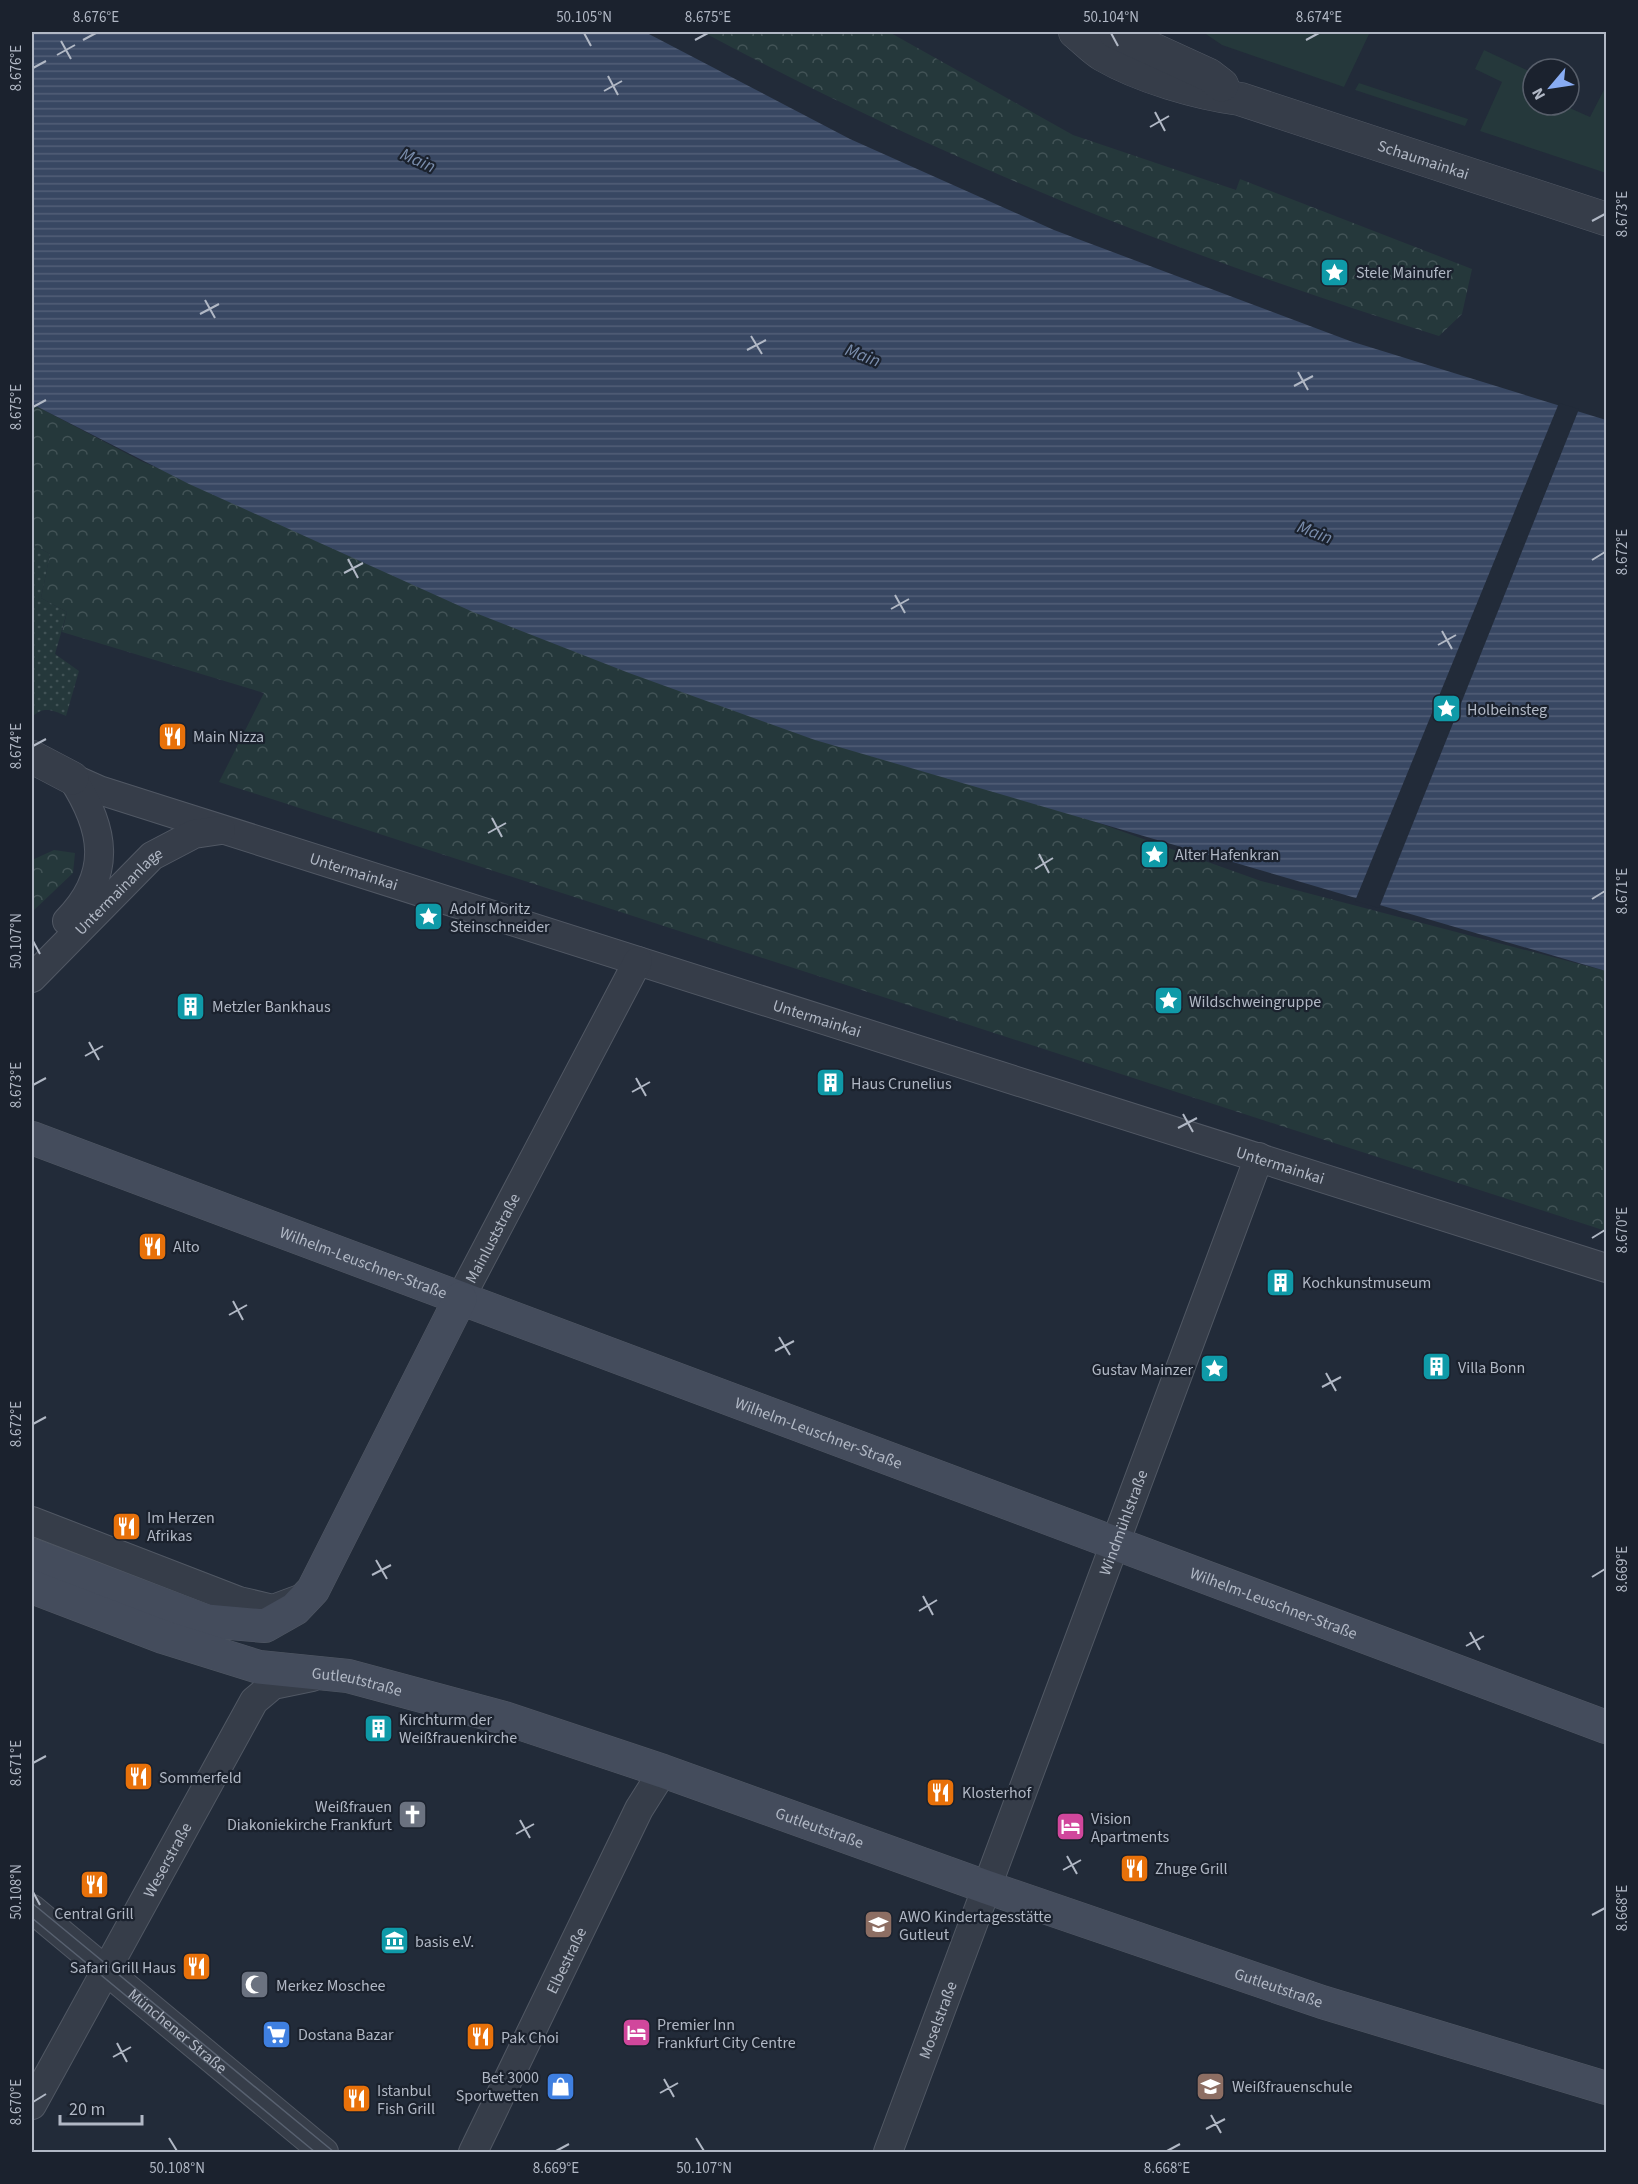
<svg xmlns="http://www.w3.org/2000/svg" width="1638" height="2184" font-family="'Source Sans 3',sans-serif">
	<defs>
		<pattern id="park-crowns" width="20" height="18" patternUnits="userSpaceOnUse" patternTransform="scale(1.5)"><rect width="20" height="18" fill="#25383b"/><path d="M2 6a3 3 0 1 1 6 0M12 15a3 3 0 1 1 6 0" fill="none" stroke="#425356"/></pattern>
		<pattern id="garden-dots" width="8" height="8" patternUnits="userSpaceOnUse" patternTransform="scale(1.5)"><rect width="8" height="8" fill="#25383b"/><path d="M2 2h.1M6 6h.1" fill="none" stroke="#425356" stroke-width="1.8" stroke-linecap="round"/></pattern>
		<pattern id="water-rules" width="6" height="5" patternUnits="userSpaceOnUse" patternTransform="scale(1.5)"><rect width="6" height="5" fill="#384762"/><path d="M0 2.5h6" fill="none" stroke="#525f77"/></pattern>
	</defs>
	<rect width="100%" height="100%" fill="#222b39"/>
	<path fill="#25383b" d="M1203 32H1370L1344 87 1222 45Z
		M1484 50 1533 73V105H1563L1590 117 1606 86V173L1480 131 1502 82 1475 69Z
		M1359 83 1468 119 1465 126 1355 90Z"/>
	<path fill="url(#park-crowns)" d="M703 32H889L1073 135 1236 190 1240 179 1472 269 1462 314 1439 336C1185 257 937 158 703 32Z
		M32 404 141 461 444 589 1261 881 1606 971V1231L219 782 264 693 62 632 67 612 41 598 50 554 32 544Z
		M54 850 75 853 73 873 32 912V860Z"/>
	<path fill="url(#garden-dots)" d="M32 544 50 554 41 598 67 612 55 654 79 671 66 716C52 710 44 706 32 717Z"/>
	<path fill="url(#water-rules)" d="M32 32H645L850 139 1054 230 1350 341 1606 420V971L815 740 629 673 473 612 189 484 32 404Z"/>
	<path fill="#222b39" d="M1559 403 1579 409 1379 908 1355 901Z"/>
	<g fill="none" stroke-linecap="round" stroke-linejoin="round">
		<defs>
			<g id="minor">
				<path id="s1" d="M72 778 99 790 165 811 1606 1268"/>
				<path d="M67 921C113 874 105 829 72 778"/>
				<path id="s2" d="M32 978 152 856 194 834 221 830"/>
				<path id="s3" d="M460 1299 638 961"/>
				<path d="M32 1521 239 1601 273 1609 300 1599"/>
				<path id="s4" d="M32 1909 324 2152"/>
				<path id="s5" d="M32 2105 254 1701 273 1685 312 1677"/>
				<path id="s6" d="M473 2152 639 1809 663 1771"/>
				<path id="s7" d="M888 2152 1259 1157"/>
			</g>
			<g id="tertiary">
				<path id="s8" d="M1075 32C1084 39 1093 49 1103 55 1141 77 1197 93 1240 99L1606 219"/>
				<path d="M1115 32 1209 75 1222 85"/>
				<path d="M32 757 72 778"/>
			</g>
			<g id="secondary">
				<path id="s9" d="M32 1138 1606 1727"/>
				<path d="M32 1555 206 1621 265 1626 295 1609 313 1590 460 1299"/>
				<path id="s10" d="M32 1587 163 1637 259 1667 348 1676 504 1718 663 1771 986 1887 1322 2002 1606 2088"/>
			</g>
		</defs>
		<use href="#minor" stroke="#515864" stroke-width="30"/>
		<use href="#tertiary" stroke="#515864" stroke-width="34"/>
		<use href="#secondary" stroke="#515864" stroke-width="34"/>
		<use href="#minor" stroke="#363d49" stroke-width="28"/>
		<use href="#tertiary" stroke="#363d49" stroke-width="33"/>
		<use href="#secondary" stroke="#444c5c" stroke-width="33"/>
		<path stroke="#586170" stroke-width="1.5" d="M32 1903 334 2152
			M32 1918 315 2152"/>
	</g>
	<path fill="none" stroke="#b1b8c5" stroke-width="2" d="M584 33 591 46M1111 33 1118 46M83 40 96 33M695 40 708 33M1306 40 1319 33M61 41 71 59M57 55 75 45M33 68 46 61M608 76 618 95M604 91 622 81M1155 112 1165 131M1150 127 1169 116M1592 221 1605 214M205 300 215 318M200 314 219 304M751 336 762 354M747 350 766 340M1298 372 1308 390M1294 386 1313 376M33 407 46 400M348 559 358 578M1592 560 1605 552M344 573 363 563M895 595 905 613M891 609 909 599M1442 631 1452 649M1438 645 1456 635M33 746 46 739M492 818 502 837M488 833 506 823M1039 854 1049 873M1035 869 1053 858M1592 899 1605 891M33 941 40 954M89 1042 99 1060M85 1056 103 1046M636 1078 646 1096M33 1085 46 1078M632 1092 650 1082M1183 1114 1193 1132M1178 1128 1197 1118M1592 1238 1605 1230M233 1301 243 1320M229 1315 247 1305M779 1337 790 1355M775 1351 794 1341M1326 1373 1336 1391M1322 1387 1341 1377M33 1424 46 1417M376 1560 387 1579M372 1575 391 1565M1592 1577 1605 1569M923 1596 933 1615M919 1611 937 1600M1470 1632 1480 1650M1466 1646 1484 1636M33 1763 46 1756M520 1820 530 1838M516 1834 534 1824M1067 1856 1077 1874M1063 1870 1081 1860M33 1892 40 1905M1592 1915 1605 1908M117 2043 127 2062M113 2057 131 2047M664 2079 674 2097M660 2093 678 2083M33 2102 46 2094M1211 2115 1221 2133M1206 2129 1225 2119M169 2138 177 2151M696 2138 704 2151M556 2151 569 2144M1167 2151 1180 2144"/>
	<defs>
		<symbol id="sight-square" viewBox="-11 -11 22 22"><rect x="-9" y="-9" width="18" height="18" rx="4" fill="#0f9aa8" stroke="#1b222e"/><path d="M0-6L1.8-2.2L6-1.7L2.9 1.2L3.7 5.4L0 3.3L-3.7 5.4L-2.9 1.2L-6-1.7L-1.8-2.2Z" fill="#fff"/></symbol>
		<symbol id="restaurant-square" viewBox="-11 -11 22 22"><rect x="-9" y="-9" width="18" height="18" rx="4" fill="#e8710a" stroke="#1b222e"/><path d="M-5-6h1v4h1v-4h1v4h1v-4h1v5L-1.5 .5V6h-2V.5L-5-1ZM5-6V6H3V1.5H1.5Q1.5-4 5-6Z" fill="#fff"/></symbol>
		<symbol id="building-square" viewBox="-11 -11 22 22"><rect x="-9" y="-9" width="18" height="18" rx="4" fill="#0f9aa8" stroke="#1b222e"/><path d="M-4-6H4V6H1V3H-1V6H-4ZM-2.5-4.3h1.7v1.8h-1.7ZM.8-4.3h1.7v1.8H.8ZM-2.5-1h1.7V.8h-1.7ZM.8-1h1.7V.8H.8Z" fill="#fff"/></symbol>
		<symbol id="church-square" viewBox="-11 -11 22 22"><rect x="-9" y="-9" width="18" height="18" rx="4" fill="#6b7280" stroke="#1b222e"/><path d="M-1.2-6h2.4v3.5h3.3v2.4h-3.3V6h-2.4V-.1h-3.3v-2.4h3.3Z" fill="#fff"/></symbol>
		<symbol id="hotel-square" viewBox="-11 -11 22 22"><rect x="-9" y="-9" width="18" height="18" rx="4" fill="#d1479c" stroke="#1b222e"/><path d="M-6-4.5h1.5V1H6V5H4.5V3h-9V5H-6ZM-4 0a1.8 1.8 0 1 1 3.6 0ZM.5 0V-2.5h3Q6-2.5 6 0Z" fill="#fff"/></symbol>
		<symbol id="school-square" viewBox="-11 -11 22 22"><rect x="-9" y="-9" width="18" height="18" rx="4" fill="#8d6e63" stroke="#1b222e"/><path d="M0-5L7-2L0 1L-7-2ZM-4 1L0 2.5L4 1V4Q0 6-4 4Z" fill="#fff"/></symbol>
		<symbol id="museum-square" viewBox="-11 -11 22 22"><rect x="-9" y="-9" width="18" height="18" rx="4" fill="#0f9aa8" stroke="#1b222e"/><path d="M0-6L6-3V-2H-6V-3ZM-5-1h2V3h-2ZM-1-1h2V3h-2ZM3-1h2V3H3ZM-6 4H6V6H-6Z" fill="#fff"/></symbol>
		<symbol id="mosque-square" viewBox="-11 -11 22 22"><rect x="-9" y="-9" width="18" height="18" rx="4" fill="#6b7280" stroke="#1b222e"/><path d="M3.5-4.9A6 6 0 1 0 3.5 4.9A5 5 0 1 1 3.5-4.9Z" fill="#fff"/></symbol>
		<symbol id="supermarket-square" viewBox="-11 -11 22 22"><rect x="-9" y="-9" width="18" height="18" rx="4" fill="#3f7fe0" stroke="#1b222e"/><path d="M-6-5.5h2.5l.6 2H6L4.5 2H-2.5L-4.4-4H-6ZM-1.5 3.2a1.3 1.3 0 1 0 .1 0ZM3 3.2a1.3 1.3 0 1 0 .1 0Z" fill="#fff"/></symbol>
		<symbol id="shop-square" viewBox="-11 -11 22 22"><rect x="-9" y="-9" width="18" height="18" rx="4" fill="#3f7fe0" stroke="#1b222e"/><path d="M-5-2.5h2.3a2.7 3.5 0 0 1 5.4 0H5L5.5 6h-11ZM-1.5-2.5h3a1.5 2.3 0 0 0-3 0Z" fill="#fff"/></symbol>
	</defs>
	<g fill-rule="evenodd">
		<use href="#sight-square" x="1318" y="256" width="33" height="33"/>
		<use href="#sight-square" x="1430" y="692" width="33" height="33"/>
		<use href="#restaurant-square" x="156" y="720" width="33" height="33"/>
		<use href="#sight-square" x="1138" y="838" width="33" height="33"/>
		<use href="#sight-square" x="412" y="900" width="33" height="33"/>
		<use href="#sight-square" x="1152" y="984" width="33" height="33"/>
		<use href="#building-square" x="174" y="990" width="33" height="33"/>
		<use href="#building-square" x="814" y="1066" width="33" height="33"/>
		<use href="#restaurant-square" x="136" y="1230" width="33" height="33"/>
		<use href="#building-square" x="1264" y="1266" width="33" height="33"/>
		<use href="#building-square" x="1420" y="1350" width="33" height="33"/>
		<use href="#sight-square" x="1198" y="1352" width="33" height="33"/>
		<use href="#restaurant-square" x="110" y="1510" width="33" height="33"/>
		<use href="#building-square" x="362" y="1712" width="33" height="33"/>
		<use href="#restaurant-square" x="122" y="1760" width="33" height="33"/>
		<use href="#restaurant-square" x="924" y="1776" width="33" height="33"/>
		<use href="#church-square" x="396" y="1798" width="33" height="33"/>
		<use href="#hotel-square" x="1054" y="1810" width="33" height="33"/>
		<use href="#restaurant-square" x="1118" y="1852" width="33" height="33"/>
		<use href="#restaurant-square" x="78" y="1868" width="33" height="33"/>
		<use href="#school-square" x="862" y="1908" width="33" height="33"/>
		<use href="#museum-square" x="378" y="1924" width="33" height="33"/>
		<use href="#restaurant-square" x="180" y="1950" width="33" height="33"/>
		<use href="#mosque-square" x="238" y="1968" width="33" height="33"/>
		<use href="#hotel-square" x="620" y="2016" width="33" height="33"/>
		<use href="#supermarket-square" x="260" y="2018" width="33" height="33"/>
		<use href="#restaurant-square" x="464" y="2020" width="33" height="33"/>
		<use href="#shop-square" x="544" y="2070" width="33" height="33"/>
		<use href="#school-square" x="1194" y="2070" width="33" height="33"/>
		<use href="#restaurant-square" x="340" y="2082" width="33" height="33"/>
	</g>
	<g text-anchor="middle" stroke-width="4.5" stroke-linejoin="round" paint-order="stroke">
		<g font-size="16" fill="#b1b8c5" stroke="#1b222e">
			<text dy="6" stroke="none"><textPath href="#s8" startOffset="374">Schaumainkai</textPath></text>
			<text dy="6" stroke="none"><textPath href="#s1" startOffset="297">Untermainkai</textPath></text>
			<text dy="6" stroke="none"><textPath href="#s2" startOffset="123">Untermainanlage</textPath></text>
			<text dy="6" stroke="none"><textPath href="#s1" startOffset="783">Untermainkai</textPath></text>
			<text dy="6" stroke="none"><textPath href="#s1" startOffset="1269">Untermainkai</textPath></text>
			<text dy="6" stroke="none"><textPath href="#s3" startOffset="69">Mainluststraße</textPath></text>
			<text dy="6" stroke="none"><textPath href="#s9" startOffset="354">Wilhelm-Leuschner-Straße</textPath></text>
			<text dy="6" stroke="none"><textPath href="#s9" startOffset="840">Wilhelm-Leuschner-Straße</textPath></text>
			<text dy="6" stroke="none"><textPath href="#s7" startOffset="672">Windmühlstraße</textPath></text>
			<text dy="6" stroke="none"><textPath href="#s9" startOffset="1326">Wilhelm-Leuschner-Straße</textPath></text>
			<text dy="6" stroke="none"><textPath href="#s10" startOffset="340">Gutleutstraße</textPath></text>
			<text dy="6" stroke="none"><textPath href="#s10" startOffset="826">Gutleutstraße</textPath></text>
			<text dy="6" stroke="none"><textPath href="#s5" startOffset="280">Weserstraße</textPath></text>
			<text dy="6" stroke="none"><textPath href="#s6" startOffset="213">Elbestraße</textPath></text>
			<text dy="6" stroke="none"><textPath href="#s10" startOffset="1312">Gutleutstraße</textPath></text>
			<text dy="6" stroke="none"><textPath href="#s7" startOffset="141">Moselstraße</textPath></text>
			<text dy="6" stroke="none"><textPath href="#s4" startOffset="190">Münchener Straße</textPath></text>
		</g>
		<g font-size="16" fill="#b1b8c5" stroke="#1b222e" text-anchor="start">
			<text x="1356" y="278">Stele Mainufer</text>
			<text x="1467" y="715">Holbeinsteg</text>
			<text x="193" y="742">Main Nizza</text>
			<text x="1175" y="860">Alter Hafenkran</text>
			<text x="450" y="914">Adolf Moritz<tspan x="450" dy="18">Steinschneider</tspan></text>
			<text x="1189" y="1007">Wildschweingruppe</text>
			<text x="212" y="1012">Metzler Bankhaus</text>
			<text x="851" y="1089">Haus Crunelius</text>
			<text x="173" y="1252">Alto</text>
			<text x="1302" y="1288">Kochkunstmuseum</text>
			<text x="1458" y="1373">Villa Bonn</text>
			<text x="1193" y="1375" text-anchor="end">Gustav Mainzer</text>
			<text x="147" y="1523">Im Herzen<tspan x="147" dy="18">Afrikas</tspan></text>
			<text x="399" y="1725">Kirchturm der<tspan x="399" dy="18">Weißfrauenkirche</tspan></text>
			<text x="159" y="1783">Sommerfeld</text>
			<text x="962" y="1798">Klosterhof</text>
			<text x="392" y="1812" text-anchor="end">Weißfrauen<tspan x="392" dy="18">Diakoniekirche Frankfurt</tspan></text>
			<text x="1091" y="1824">Vision<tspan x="1091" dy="18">Apartments</tspan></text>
			<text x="1155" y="1874">Zhuge Grill</text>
			<text x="94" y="1919" text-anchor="middle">Central Grill</text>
			<text x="899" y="1922">AWO Kindertagesstätte<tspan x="899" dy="18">Gutleut</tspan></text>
			<text x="415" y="1947">basis e.V.</text>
			<text x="176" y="1973" text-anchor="end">Safari Grill Haus</text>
			<text x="276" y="1991">Merkez Moschee</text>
			<text x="657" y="2030">Premier Inn<tspan x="657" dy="18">Frankfurt City Centre</tspan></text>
			<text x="298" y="2040">Dostana Bazar</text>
			<text x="501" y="2043">Pak Choi</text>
			<text x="539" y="2083" text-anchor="end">Bet 3000<tspan x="539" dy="18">Sportwetten</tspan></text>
			<text x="1232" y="2092">Weißfrauenschule</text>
			<text x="377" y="2096">Istanbul<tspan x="377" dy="18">Fish Grill</tspan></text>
		</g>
		<g font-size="18" font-style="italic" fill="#7a8dac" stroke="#1b222e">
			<text transform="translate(418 160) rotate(24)" y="6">Main</text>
			<text transform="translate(863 355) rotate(21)" y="6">Main</text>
			<text transform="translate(1315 532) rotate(21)" y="6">Main</text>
		</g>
	</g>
	<rect width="1638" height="2184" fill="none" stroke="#1b222e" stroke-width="66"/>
	<g transform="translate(1551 87) rotate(241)"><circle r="28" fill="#1b222e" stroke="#575e6a" stroke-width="1.5"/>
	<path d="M0-4.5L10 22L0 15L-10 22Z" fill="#88acf3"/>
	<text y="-9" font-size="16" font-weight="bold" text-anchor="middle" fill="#b1b8c5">N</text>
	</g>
	<path d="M60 2115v9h82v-9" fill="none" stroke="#b1b8c5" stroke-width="3"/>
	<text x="69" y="2115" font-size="18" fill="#b1b8c5" stroke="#1b222e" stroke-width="4.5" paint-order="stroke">20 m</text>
	<rect x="33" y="33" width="1572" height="2118" fill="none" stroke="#b1b8c5" stroke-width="2"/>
	<g font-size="15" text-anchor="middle" fill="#b1b8c5">
		<text x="96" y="22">8.676°E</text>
		<text x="584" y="22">50.105°N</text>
		<text x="708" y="22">8.675°E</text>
		<text x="1111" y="22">50.104°N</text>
		<text x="1319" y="22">8.674°E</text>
		<text transform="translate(16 68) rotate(-90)" y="5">8.676°E</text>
		<text transform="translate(1622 214) rotate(-90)" y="5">8.673°E</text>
		<text transform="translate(16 407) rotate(-90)" y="5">8.675°E</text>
		<text transform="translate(1622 552) rotate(-90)" y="5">8.672°E</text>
		<text transform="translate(16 746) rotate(-90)" y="5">8.674°E</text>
		<text transform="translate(1622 891) rotate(-90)" y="5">8.671°E</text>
		<text transform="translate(16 941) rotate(-90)" y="5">50.107°N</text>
		<text transform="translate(16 1085) rotate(-90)" y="5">8.673°E</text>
		<text transform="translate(1622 1230) rotate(-90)" y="5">8.670°E</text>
		<text transform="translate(16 1424) rotate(-90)" y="5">8.672°E</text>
		<text transform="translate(1622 1569) rotate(-90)" y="5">8.669°E</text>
		<text transform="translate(16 1763) rotate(-90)" y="5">8.671°E</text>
		<text transform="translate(16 1892) rotate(-90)" y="5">50.108°N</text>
		<text transform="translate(1622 1908) rotate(-90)" y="5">8.668°E</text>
		<text transform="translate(16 2102) rotate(-90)" y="5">8.670°E</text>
		<text x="177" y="2173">50.108°N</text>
		<text x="556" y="2173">8.669°E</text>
		<text x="704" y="2173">50.107°N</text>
		<text x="1167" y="2173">8.668°E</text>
	</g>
</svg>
